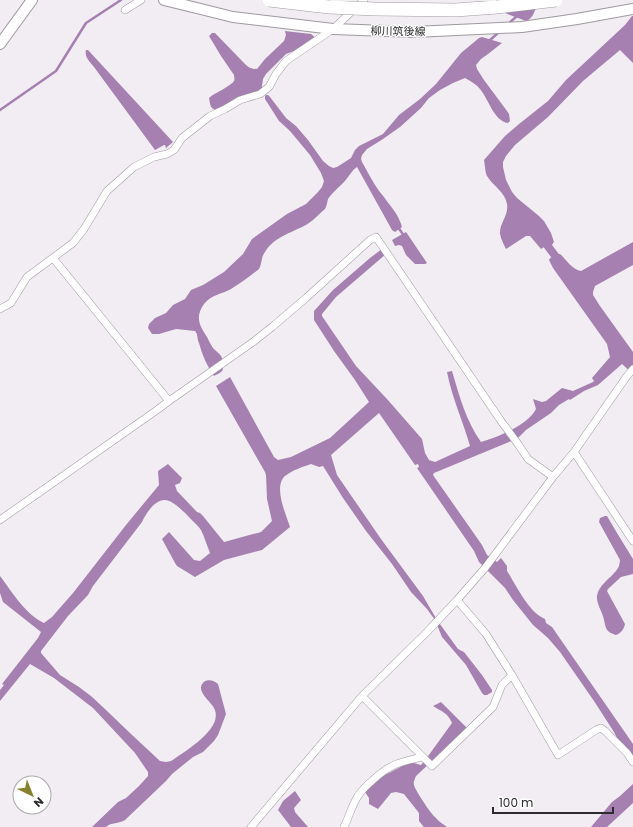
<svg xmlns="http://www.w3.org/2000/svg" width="633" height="827" font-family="Poppins,'Noto Sans JP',sans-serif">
	<rect width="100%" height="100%" fill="#f2edf3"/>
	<path fill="#a580b1" d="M513 8H536C534 13 532 19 526 21L505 13Z
		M632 16H633V63L620 50 583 81 548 117 515 145 506 156 503 162V167L506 180 512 192 517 198 539 216 544 221 551 233 554 242 549 249 544 247 541 249 530 236H526L506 249C504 245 501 239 500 234 499 224 509 215 507 204 505 192 493 186 487 176 485 172 485 165 484 160L505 136 519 124 548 101 566 80 625 25Z
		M285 31 311 34 317 39 311 42H308L294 51 286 54 266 74 263 79 262 86V89L215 110C210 108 210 103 209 98 213 94 231 86 234 81 235 78 234 78 234 75L221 56 209 36 212 33H215L245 64C249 68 252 69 257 69L265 59 284 41 286 35Z
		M482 37 502 43 488 54 481 59 476 65 477 69 484 80 507 111 509 114 510 121 508 123C494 121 489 100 480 89 476 84 470 81 465 78L453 83 440 90 429 98 421 108 400 127 383 139 367 149 362 155 361 159 362 162C369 174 375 187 384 197 391 207 399 215 402 227L395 232 392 230 357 167C351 171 349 177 344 182 339 187 332 193 328 199 327 202 327 206 325 209 320 213 315 219 309 223 295 232 274 236 265 252 261 257 262 264 259 269 250 276 241 283 231 289 222 294 211 295 204 304 195 317 199 325 207 337 209 341 211 345 213 348 219 354 224 356 223 366 223 368 223 370 222 371 220 373 216 375 214 376 207 366 202 355 199 343 197 339 198 334 195 331L176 329 159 334H152L148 328 149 324 155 318 166 313 173 305 185 299 191 290 203 285 224 272 243 254 252 239 287 214 306 204 318 192 322 187 324 181 321 173 310 155 290 131 279 121 265 99V96L266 95H268L270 97 286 118 296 126 308 140 323 161 329 166 333 168 337 167 351 158 355 150 359 146 383 134 399 115 420 99 436 84 461 53 479 38Z
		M86 50H88L173 142 166 148 165 145H164L155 150 94 67C90 62 84 57 86 50Z
		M406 232 427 263 425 264H415L406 255 402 246 399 245 395 246 392 240Z
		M633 242V265L595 286 593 292V295L600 306 633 352V374L622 364 598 385 584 391 570 400 569 399 559 405 551 413 526 430 519 437 509 442 434 473 433 475 482 545 487 555 497 562 501 558 507 566V571C516 585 529 613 545 619L546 623 552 627 633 744V756L617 738 614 732 594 701 560 652 548 638 533 625 513 600 505 588 479 562 474 551 417 468 419 467 418 464 415 465 379 413 331 455 337 475 381 539 423 596 437 620 458 649 464 652 482 675 492 690V692L487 695H484L482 693 466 665 442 637 435 620 427 609 411 592 392 564 366 531 343 498 323 466 319 467 311 464C302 467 293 470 285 476 273 487 286 514 290 527L262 550 224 560 195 577 177 566 175 563 162 539 169 532 194 560 200 561 210 553C207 546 205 538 201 530 198 525 192 521 188 516 184 512 175 503 169 501 157 496 146 513 142 522L93 586 88 595 68 616 41 651V653L60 675 79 687 91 696 106 710 131 734 160 761 166 762 171 761C185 751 229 726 212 705 209 701 200 693 201 687 203 678 213 679 218 684L226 714 218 735 214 741 203 752 193 757 172 774 166 781 125 820C119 824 111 822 106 827H92L118 802 126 798 139 786 148 776V772L135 753 93 708 54 678 30 664 0 701V690L4 685 2 684 38 638 41 632 3 602 0 593V576C12 592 26 615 44 623L52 617 73 593 126 525 159 485 158 471 168 464 182 478 180 483 175 485 177 491 197 512 200 513 203 516 224 542 261 532 272 521 267 499 266 475 265 472 216 386 230 377 274 457 278 460 291 457 330 438 369 402 355 380 334 351 314 320V311L333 290 370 258 382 249 386 254 336 297 322 314V316L356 366 387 399 422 439 425 453 429 460 435 462 470 446C463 421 452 398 447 372L452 371C459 395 466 421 481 442 497 438 529 424 536 409L533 399 542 402 546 401 562 388 573 391 593 382 594 381 592 378 610 357 607 344 553 268 549 260C550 257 556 256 558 254H560C567 260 571 269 581 271Z
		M605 516H607L617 533 633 559V574L621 577 608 589 607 591 625 624C624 629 621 633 616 635 606 632 606 629 604 620 603 613 596 603 597 596 599 583 614 577 619 566 619 566 620 561 620 560L599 522 600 518Z
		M441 702 467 728 416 776C415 779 413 782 414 785 415 790 431 814 435 817 438 821 443 824 447 827H424L423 826 419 821V813L404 794 396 792 391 793 378 809 369 804V798L365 792 381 777 410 762 421 765 426 759 452 723C447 712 442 712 433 706Z
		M633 784V803L607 827H591L612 802 620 796Z
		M295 791 301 800 294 808 295 812 308 827H291L278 810 283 801Z"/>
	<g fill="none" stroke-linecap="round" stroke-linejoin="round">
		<path stroke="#a580b1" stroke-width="2.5" d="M507 25 517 16
			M489 41 499 32
			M0 110 56 71 86 23 121 0
			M398 227 404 236"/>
		<path stroke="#a580b1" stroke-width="8" d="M544 241 562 265"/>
		<defs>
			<path id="minor" d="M125 10 141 0
				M53 258 169 401
				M0 309 11 303 27 277 73 243 84 229 107 191 134 167 154 157 167 154 174 150 182 138 210 116 225 109 240 100 260 94 269 87 276 74 286 61 333 29 364 0
				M574 452 633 541
				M0 520 157 410 169 401 253 342 272 327 306 298 370 240 376 237 501 421 518 444 528 459 553 477
				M457 600 486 634 512 675 558 755 596 730 601 728 605 731 627 753 633 762
				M362 696 432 766 493 707 502 685 512 675
				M251 827 362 696 427 632 457 600 485 568 553 477 574 452 627 376 633 369
				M344 827C349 817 352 805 358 796 362 790 368 784 373 780 390 764 400 762 422 757"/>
			<path id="secondary" d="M164 0 233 17 333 29 414 32 522 27 577 19 633 9
				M0 44 32 0"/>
		</defs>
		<use href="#minor" stroke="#9e9aa0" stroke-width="8"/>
		<use href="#secondary" stroke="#9e9aa0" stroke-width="12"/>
		<use href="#minor" stroke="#fff" stroke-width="7"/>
		<use href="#secondary" stroke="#fff" stroke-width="10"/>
		<defs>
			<path id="motorway-bridge" d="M269 0 329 7 375 9 456 10 497 7 556 0"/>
		</defs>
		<use href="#motorway-bridge" stroke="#9e9aa0" stroke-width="14" stroke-linecap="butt"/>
		<use href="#motorway-bridge" stroke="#fff" stroke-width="13"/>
	</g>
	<g text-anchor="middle" stroke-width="3" stroke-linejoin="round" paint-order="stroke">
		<g font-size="11" fill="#2c2b2d" stroke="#fff">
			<text transform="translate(398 31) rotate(1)" y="4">柳川筑後線</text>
		</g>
	</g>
	<g transform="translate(32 795) rotate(137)"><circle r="19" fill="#ffffff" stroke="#abaaab"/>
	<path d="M0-3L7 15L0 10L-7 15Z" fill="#85822b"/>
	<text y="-6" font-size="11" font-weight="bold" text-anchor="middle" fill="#2c2b2d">N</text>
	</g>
	<path d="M493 807v6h120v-6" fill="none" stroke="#2c2b2d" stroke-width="2"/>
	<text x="499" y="807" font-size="12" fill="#2c2b2d" stroke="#ffffff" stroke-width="3" paint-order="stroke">100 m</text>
</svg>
